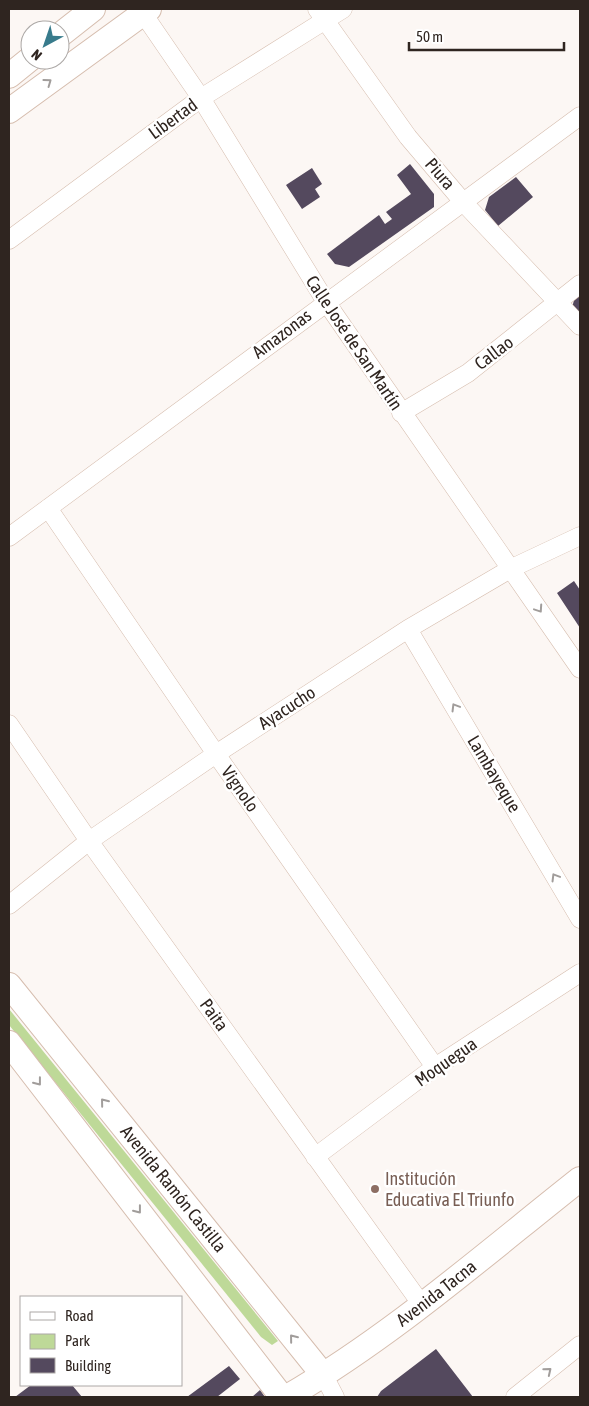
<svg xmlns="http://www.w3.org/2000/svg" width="589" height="1406" font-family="'Asap Condensed',sans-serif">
	<rect width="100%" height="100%" fill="#fcf7f4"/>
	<path fill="#bed998" d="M9 1009 278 1341 272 1345 261 1337 9 1025Z"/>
	<path fill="#54495e" d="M410 164 434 194V207L349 267 335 264 327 254 379 215 385 224 392 219 386 212 411 194 397 175Z
		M312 168 322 184 315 189 320 197 302 209 286 185Z
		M516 177 533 197 498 226 485 210 489 197Z
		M580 293V317L572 308 575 296Z
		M574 581 580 590V628L557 593Z
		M436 1349 473 1397H377L381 1391Z
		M229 1366 240 1379 217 1397H187Z
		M31 1385H72L82 1397H15Z
		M260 1390 265 1397H252Z"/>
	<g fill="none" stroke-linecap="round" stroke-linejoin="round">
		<defs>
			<path id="street" d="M140 9 201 98 326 302 580 669
				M317 9 408 137 464 203 580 326
				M9 240 201 98 343 9
				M401 413 468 373 580 284
				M48 508 216 754 435 1067
				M9 537 580 116
				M408 629 580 919
				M9 724 89 841 422 1305
				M9 905 89 841 216 754 408 629 512 568 580 536
				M315 1157 435 1067 580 973
				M324 1376 335 1397
				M515 1397 580 1345"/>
			<g id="secondary">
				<path d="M60 35 93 9"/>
				<path d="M9 76 30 59"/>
				<path d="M9 111 149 9"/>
				<path id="s1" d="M9 985 324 1376"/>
				<path d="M9 1043 282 1397"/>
				<path id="s2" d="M287 1397C392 1336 485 1254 580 1179"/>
			</g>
		</defs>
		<use href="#street" stroke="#d6bdae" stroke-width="19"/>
		<use href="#secondary" stroke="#d6bdae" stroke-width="26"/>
		<use href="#street" stroke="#fff" stroke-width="18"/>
		<use href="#secondary" stroke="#fff" stroke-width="24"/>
	</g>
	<defs><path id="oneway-chevron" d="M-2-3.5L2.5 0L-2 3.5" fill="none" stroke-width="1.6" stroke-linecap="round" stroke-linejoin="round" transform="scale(1.25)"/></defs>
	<g stroke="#a19d9b">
		<use href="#oneway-chevron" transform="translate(48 82) rotate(-36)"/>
		<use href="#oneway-chevron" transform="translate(539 609) rotate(56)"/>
		<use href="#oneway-chevron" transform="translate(455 707) rotate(-121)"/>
		<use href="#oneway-chevron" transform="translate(555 877) rotate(-121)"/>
		<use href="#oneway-chevron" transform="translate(38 1082) rotate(52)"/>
		<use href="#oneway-chevron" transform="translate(104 1102) rotate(-129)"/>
		<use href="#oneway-chevron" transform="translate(138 1210) rotate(52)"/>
		<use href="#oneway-chevron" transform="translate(293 1338) rotate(-129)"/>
		<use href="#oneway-chevron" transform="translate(548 1371) rotate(-39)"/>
	</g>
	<circle fill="#8d6e63" stroke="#fff" stroke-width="2" cx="375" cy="1189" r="5"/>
	<g text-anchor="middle" stroke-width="5" stroke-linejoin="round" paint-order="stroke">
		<g font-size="18" fill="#2f2520" stroke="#fff">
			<text transform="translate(173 119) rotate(-36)" y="6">Libertad</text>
			<text transform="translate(440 174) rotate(49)" y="6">Piura</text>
			<text transform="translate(282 334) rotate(-37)" y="6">Amazonas</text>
			<text transform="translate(354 343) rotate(56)" y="6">Calle José de San Martín</text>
			<text transform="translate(494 353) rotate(-37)" y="6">Callao</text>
			<text transform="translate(287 708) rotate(-33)" y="6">Ayacucho</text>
			<text transform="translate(494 774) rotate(59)" y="6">Lambayeque</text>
			<text transform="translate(240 789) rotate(55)" y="6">Vignolo</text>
			<text transform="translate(214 1015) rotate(54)" y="6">Paita</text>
			<text transform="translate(446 1062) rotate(-35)" y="6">Moquegua</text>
			<text dy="6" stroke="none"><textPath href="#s1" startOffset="262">Avenida Ramón Castilla</textPath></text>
			<text dy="6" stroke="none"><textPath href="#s2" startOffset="182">Avenida Tacna</textPath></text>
		</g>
		<g font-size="18" fill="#785e54" stroke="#fff" text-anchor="start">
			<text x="385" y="1185">Institución<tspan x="385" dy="21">Educativa El Triunfo</tspan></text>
		</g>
	</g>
	<rect width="589" height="1406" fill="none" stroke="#2f2520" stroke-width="20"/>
	<rect x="20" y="1296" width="162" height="90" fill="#ffffff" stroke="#aca8a6"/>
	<rect x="30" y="1312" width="25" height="8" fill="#ffffff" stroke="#aca8a6"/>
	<text x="65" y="1321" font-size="15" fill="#2f2520">Road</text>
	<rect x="30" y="1334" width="25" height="15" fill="#bed998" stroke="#aca8a6"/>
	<text x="65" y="1346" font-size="15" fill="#2f2520">Park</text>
	<rect x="30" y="1358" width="25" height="15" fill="#54495e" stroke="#aca8a6"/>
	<text x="65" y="1371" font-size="15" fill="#2f2520">Building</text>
	<g transform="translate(45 45) rotate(220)"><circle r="24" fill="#ffffff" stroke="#aca8a6"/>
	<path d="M0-4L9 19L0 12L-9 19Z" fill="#387b8c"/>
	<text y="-8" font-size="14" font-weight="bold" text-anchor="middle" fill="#2f2520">N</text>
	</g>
	<path d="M409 42v8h155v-8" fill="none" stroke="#2f2520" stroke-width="2.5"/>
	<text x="416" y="42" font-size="15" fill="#2f2520" stroke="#ffffff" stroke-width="4" paint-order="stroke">50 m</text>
</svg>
